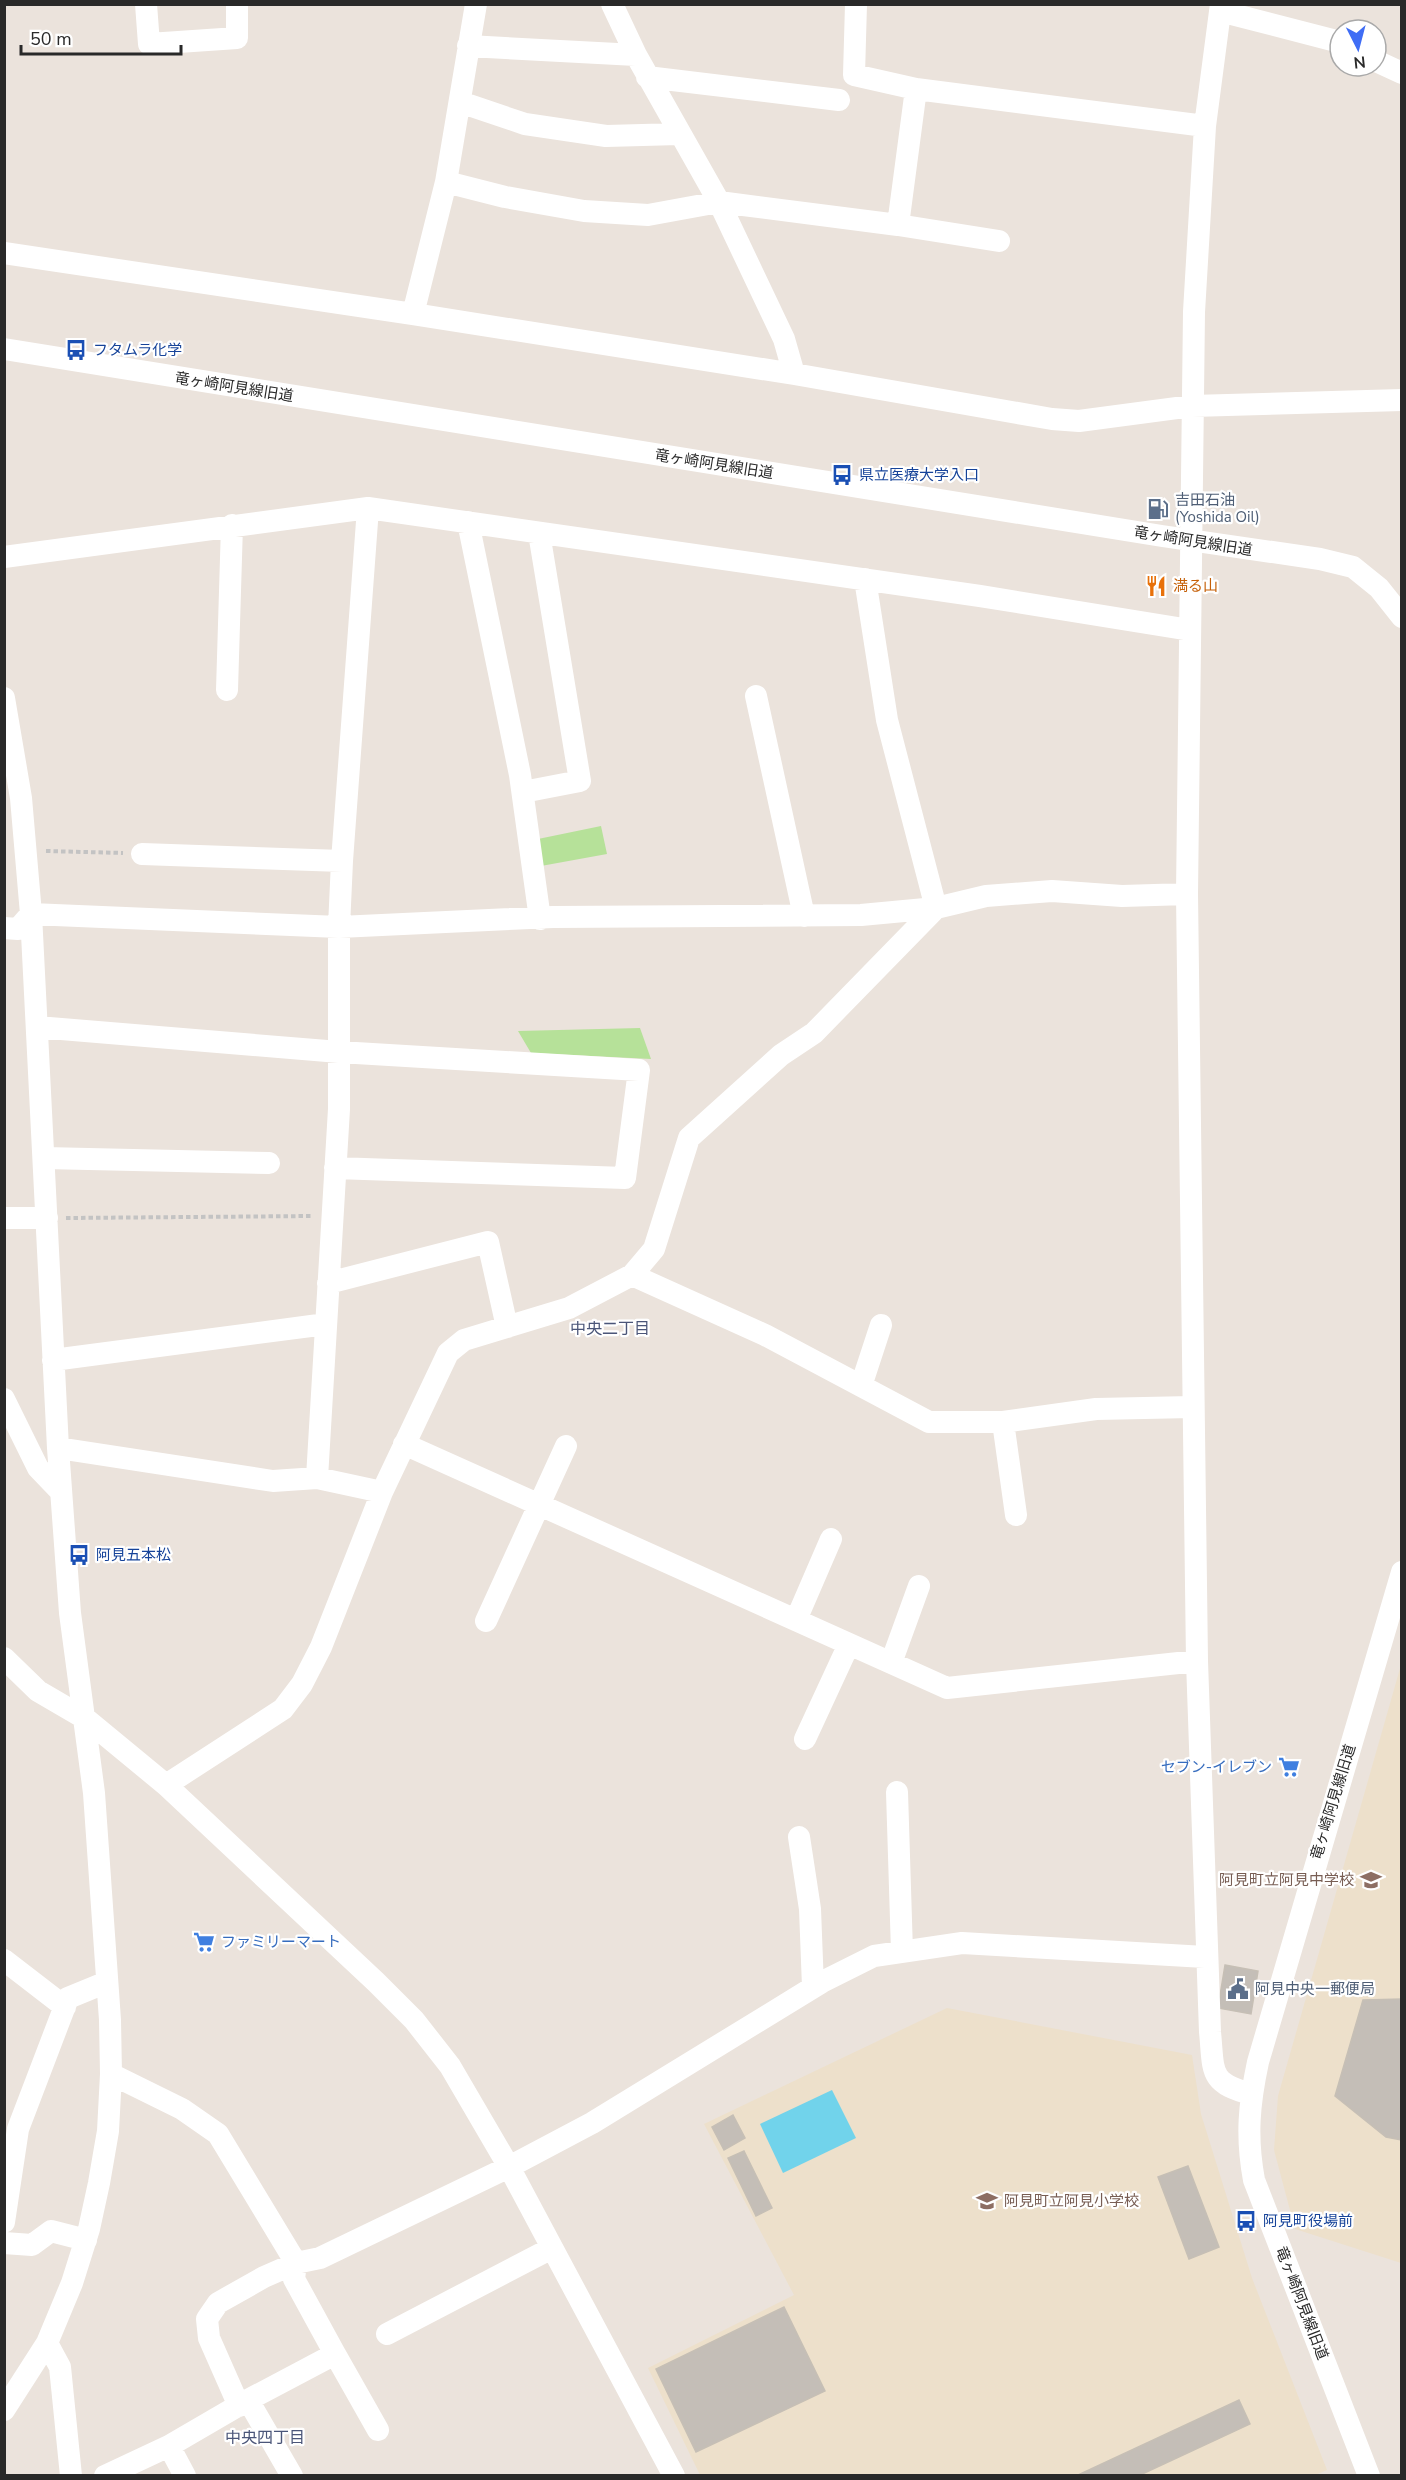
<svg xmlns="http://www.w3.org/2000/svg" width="1406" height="2480" font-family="'Nunito Sans','Noto Sans JP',sans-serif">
	<rect width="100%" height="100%" fill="#ebe3dc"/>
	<path fill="#ede0cb" d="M1401 1665V2263L1295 2229 1274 2150 1278 2096Z
		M947 2008 1192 2055 1201 2114 1252 2278 1327 2470 1313 2476 700 2475 648 2368 794 2295 704 2124Z"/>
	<path fill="#b6e199" d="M601 826 607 854 541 866 538 839Z
		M640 1028 651 1059 531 1053 518 1031Z"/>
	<path fill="#71d3eb" d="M832 2090 856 2138 783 2173 760 2124Z"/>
	<path fill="#c4beb7" stroke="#c6bfb5" stroke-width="1.5" d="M1225 1965 1258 1971 1251 2014 1218 2008Z
		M1402 1999V2140L1386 2137 1335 2096 1363 2000Z
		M733 2115 745 2138 724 2150 712 2127Z
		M744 2151 772 2208 756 2216 728 2158Z
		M1188 2166 1219 2247 1189 2259 1158 2177Z
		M784 2307 825 2391 696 2452 656 2369Z
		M1239 2400 1250 2424 1138 2476H1076Z"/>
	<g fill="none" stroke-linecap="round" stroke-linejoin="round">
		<path stroke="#c3c3c3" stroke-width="4" stroke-dasharray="4.5 3" stroke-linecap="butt" d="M46 851 123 853
			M66 1218 313 1216"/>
		<path stroke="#fff" stroke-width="22" d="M146 4 149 44 237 38V4
			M612 4 636 55 719 202 784 339 794 374
			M856 4 854 75 916 89 1205 126
			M1221 4 1205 126 1194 312 1187 894 1197 1661 1210 2032C1214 2071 1208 2083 1251 2094
			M1220 11 1340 42
			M468 46 636 55
			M1376 61 1402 73
			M647 77 839 100
			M460 102 525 124 606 136 679 134
			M446 182 505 197 584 211 648 215 719 202 898 225 916 89
			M898 225 999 241
			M4 253 413 314 794 374 1052 419 1079 421 1192 406 1402 400
			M413 314 446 182 476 4
			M4 349 1162 536 1320 559 1353 567 1379 588 1402 617
			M368 508 980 596 1190 630
			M468 522 520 775 540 919
			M4 557 368 508 342 861 339 927V1109L317 1478
			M865 579 887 720 936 908
			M227 690 232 525
			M756 696 804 916
			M4 698 21 798 31 914 58 1448 70 1613 94 1793 110 2020 111 2074 108 2131 99 2183 89 2229 72 2283 47 2343 4 2410
			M523 792 580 781 539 533
			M142 854 342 861
			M4 928 18 929 31 914 339 927 553 917 861 915 936 908 986 896 1052 891 1122 896 1187 894
			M37 1027 339 1052 639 1070 625 1178 335 1168
			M44 1158 269 1163
			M4 1218H47
			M632 1275 765 1335 929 1422H1003L1096 1409 1192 1407
			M328 1283 488 1242 507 1327
			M53 1360 326 1324
			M861 1386 881 1325
			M4 1399 38 1468 61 1492
			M1003 1422 1016 1515
			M404 1444 947 1688 1197 1661
			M58 1448 273 1481 317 1478 382 1492
			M796 1620 831 1539
			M486 1621 566 1446
			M4 1658 38 1691 86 1719 166 1785 376 1982 414 2020 450 2066 509 2167 674 2476
			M891 1663 919 1586
			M805 1739 849 1644
			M166 1785 283 1709 302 1684 321 1647 382 1492 448 1353 464 1340 569 1308 632 1275 654 1249 689 1138 781 1055 814 1033 936 908
			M897 1792 902 1952
			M799 1837 810 1909 813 1987
			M4 1960 65 2007
			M111 2074 182 2109 218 2134 296 2263 294 2279 335 2354
			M4 2222 18 2129 68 1998 107 1982
			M4 2243 32 2245 51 2231 86 2240
			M387 2334 552 2248
			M47 2343 60 2367 71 2476
			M248 2400 335 2354 378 2430
			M239 2406 209 2338 207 2319 218 2303 264 2277 296 2263 320 2258 509 2167 592 2123 822 1982 874 1956 962 1943 1205 1957
			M169 2446 248 2400 292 2476
			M105 2476 169 2446 185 2476
			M1369 2476 1254 2180C1246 2137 1249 2104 1258 2062L1402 1572"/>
	</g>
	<defs>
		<symbol id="bus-bare" viewBox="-9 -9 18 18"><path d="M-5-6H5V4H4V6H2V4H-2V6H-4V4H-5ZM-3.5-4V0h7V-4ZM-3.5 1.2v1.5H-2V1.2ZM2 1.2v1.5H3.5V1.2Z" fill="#1a4fb4" stroke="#fff" stroke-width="2.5" paint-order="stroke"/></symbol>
		<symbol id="fuel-bare" viewBox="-9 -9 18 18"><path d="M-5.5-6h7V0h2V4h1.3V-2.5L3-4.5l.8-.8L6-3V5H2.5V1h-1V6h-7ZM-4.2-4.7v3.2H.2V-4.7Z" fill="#5c6f8a" stroke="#fff" stroke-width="2.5" paint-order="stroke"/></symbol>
		<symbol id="restaurant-bare" viewBox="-9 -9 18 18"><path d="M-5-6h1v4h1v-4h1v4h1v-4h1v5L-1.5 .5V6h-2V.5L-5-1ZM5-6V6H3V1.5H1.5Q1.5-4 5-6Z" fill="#e8710a" stroke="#fff" stroke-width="2.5" paint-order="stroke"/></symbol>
		<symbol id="supermarket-bare" viewBox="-9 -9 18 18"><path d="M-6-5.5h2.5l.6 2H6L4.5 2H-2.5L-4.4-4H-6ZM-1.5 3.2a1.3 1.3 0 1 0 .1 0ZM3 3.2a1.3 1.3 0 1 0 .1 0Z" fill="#3f7fe0" stroke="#fff" stroke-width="2.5" paint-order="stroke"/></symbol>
		<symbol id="school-bare" viewBox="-9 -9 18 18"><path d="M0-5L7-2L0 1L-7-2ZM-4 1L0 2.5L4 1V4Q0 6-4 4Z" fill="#8d6e63" stroke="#fff" stroke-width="2.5" paint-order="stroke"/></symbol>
		<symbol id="civic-bare" viewBox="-9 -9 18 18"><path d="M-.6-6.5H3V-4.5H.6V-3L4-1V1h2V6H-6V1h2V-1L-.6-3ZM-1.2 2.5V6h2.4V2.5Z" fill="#5c6f8a" stroke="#fff" stroke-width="2.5" paint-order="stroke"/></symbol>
	</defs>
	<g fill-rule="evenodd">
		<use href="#bus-bare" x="61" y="335" width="30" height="30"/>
		<use href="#bus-bare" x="827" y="460" width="30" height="30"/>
		<use href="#fuel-bare" x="1143" y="494" width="30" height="30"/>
		<use href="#restaurant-bare" x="1141" y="571" width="30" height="30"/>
		<use href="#bus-bare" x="64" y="1540" width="30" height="30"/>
		<use href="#supermarket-bare" x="1274" y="1752" width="30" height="30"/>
		<use href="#school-bare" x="1356" y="1865" width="30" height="30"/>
		<use href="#supermarket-bare" x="189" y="1927" width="30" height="30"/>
		<use href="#civic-bare" x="1223" y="1974" width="30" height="30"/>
		<use href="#school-bare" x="972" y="2186" width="30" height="30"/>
		<use href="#bus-bare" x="1231" y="2206" width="30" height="30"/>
	</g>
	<g text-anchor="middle" stroke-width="4.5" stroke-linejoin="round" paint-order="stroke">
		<g font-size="15" fill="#164399" stroke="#fff" text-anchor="start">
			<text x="93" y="355">フタムラ化学</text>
			<text x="859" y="480">県立医療大学入口</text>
			<text x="96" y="1560">阿見五本松</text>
			<text x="1263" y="2226">阿見町役場前</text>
		</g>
		<g font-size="15" fill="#292929" stroke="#fff">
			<text transform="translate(234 387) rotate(9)" y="5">竜ヶ崎阿見線旧道</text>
			<text transform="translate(714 464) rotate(9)" y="5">竜ヶ崎阿見線旧道</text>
			<text transform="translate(1193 541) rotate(9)" y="5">竜ヶ崎阿見線旧道</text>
			<text transform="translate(1333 1802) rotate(-73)" y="5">竜ヶ崎阿見線旧道</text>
			<text transform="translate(1302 2303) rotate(69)" y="5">竜ヶ崎阿見線旧道</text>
		</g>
		<g font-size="15" fill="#4e5e75" stroke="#fff" text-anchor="start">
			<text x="1175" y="505">吉田石油<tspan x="1175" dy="17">(Yoshida Oil)</tspan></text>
			<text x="1255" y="1994">阿見中央一郵便局</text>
		</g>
		<g font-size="15" fill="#c56008" stroke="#fff" text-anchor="start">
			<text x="1173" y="591">満る山</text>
		</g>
		<g font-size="15" fill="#366cbe" stroke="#fff" text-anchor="end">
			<text x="1272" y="1772">セブン-イレブン</text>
			<text x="221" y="1947" text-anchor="start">ファミリーマート</text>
		</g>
		<g font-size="15" fill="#785e54" stroke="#fff" text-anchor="end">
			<text x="1354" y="1885">阿見町立阿見中学校</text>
			<text x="1004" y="2206" text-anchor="start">阿見町立阿見小学校</text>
		</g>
		<g font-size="16" fill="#4b5679" stroke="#fff">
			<text x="610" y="1334">中央二丁目</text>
			<text x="265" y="2443">中央四丁目</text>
		</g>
	</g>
	<rect width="1406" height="2480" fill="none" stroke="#292929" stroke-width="12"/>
	<g transform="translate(1358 48) rotate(174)"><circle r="28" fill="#ffffff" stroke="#a9a9a9" stroke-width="1.5"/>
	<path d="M0-4.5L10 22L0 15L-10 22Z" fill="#3f6df5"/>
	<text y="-9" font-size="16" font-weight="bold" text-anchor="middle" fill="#292929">N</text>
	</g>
	<path d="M21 45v9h160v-9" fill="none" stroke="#292929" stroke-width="3"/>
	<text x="30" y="45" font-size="18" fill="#292929" stroke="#ffffff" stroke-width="4.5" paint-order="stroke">50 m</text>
</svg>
